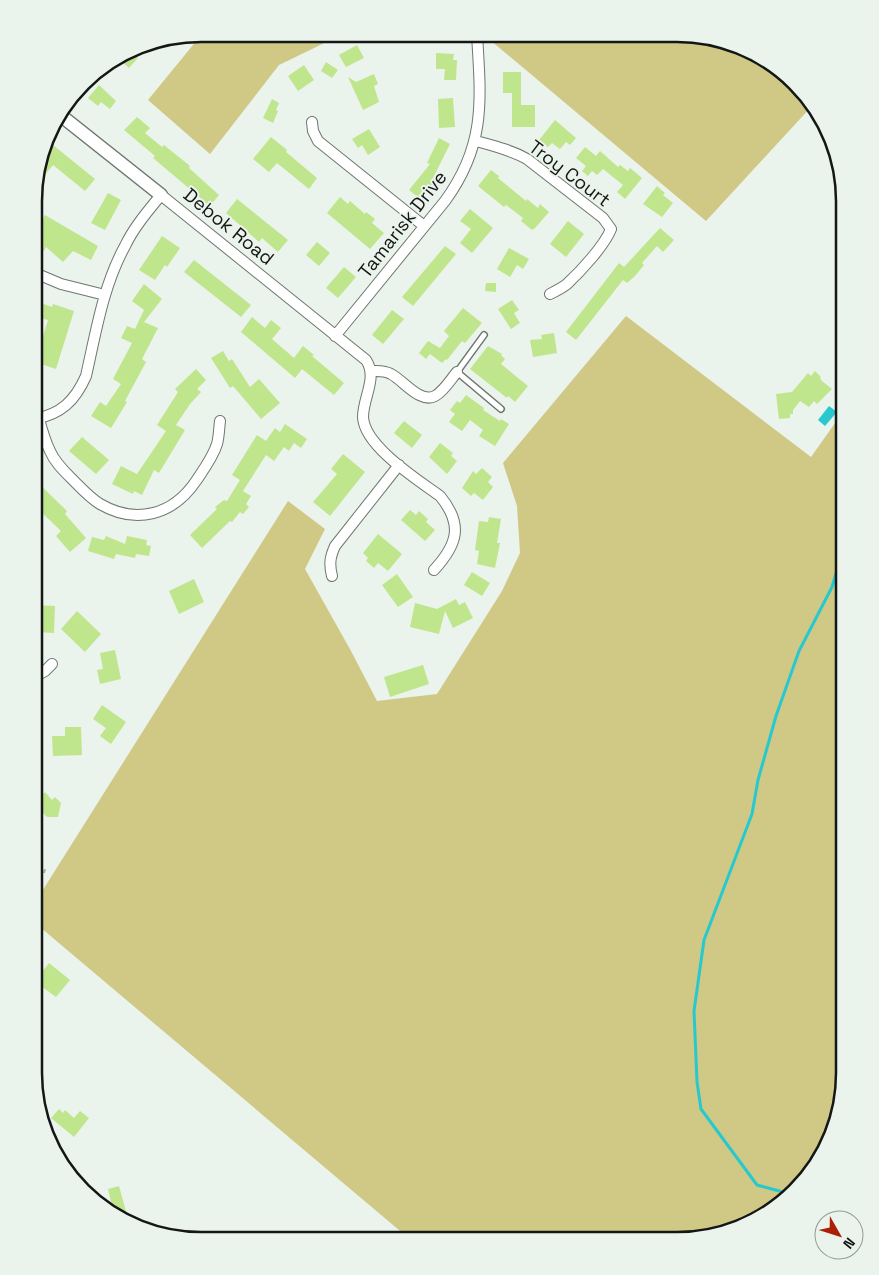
<svg xmlns="http://www.w3.org/2000/svg" width="879" height="1275" font-family="'Space Grotesk',sans-serif">
	<rect width="100%" height="100%" fill="#eaf3ec"/>
	<path fill="#cfc985" d="M202 34H343L279 65 210 154 148 100Z
		M484 35H700L779 68 811 107 706 221Z
		M626 316 811 457 845 409V902L842 940H845V1085L817 1167 752 1224 678 1241H412L34 922V904L288 501 325 529 305 569 351 651 377 701 437 694 502 591 520 553 517 506 503 463Z"/>
	<path fill="#28c8cf" d="M829 406 837 412 825 426 818 420Z"/>
	<g fill="none" stroke-linecap="round" stroke-linejoin="round">
		<path stroke="#28c8cf" stroke-width="3" d="M787 1193 757 1185 701 1109 697 1082 694 1011 704 940 752 814 758 780 776 716 799 651 832 587 845 543"/>
	</g>
	<path fill="#c0e68d" d="M357 45 364 58 346 67 339 55Z
		M131 52 138 58 129 68 119 59Z
		M436 53 454 54 453 60H457L456 80H444L445 69H436Z
		M326 62 338 70 332 78 321 71Z
		M304 65 314 80 298 91 288 76Z
		M503 72H521V105H535V127H512V93H503Z
		M374 74 378 84 374 86 379 102 363 110 348 77 356 82Z
		M99 85 116 101 110 109 101 102 98 106 88 98Z
		M453 98 455 127 439 128 438 99Z
		M272 99 279 103 276 110 278 111 273 123 263 118Z
		M137 117 150 128 145 133 162 147 164 145 190 166 189 168 219 195 210 206 153 158 155 156 124 130Z
		M555 120 576 138 570 145 566 142 560 149 552 143 548 147 539 140Z
		M369 129 380 147 368 155 362 145 358 148 352 139Z
		M271 137 287 150 286 152 317 178 309 189 277 163 269 172 253 159Z
		M439 138 450 144 433 178 436 180 420 199 409 190 430 164 427 163Z
		M53 145 95 179 85 191 53 165 45 175 38 170 45 150 48 152Z
		M585 147 596 156 600 151 618 167 620 165 628 171 630 168 642 178 625 199 617 192 623 185 603 169 597 175 592 171 588 176 582 171 586 166 576 158Z
		M491 170 499 176 498 178 526 201 527 199 538 208 540 204 549 212 535 228 532 230 521 221 523 218 506 205 504 207 478 186Z
		M657 186 665 193 663 195 673 203 662 217 643 204Z
		M108 193 121 200 105 230 91 223Z
		M340 197 348 204 350 201 365 214 366 212 375 219 372 223 384 233 370 249 327 213Z
		M237 199 288 240 278 252 262 238 259 242 226 213Z
		M470 209 493 228 472 253 460 243 471 229 460 221Z
		M45 215 98 246 91 260 73 251 63 262 46 247 44 251 35 245V220L40 223Z
		M568 221 584 234 566 257 550 244Z
		M660 228 674 240 663 252 657 246 642 263 644 265 635 276 627 283 623 280 576 340 566 332 619 263 624 267Z
		M162 236 180 248 167 267 165 265 155 280 139 270Z
		M317 242 330 253 319 266 306 255Z
		M445 246 456 254 413 306 402 297Z
		M509 248 529 259 523 269 517 265 510 277 497 269Z
		M194 260 251 305 241 317 184 272Z
		M344 267 356 277 338 298 326 288Z
		M486 283H496V292L485 291Z
		M144 284 162 299 144 322 158 328 142 359 146 362 125 401 127 402 111 428 91 416 100 402 106 406 121 384 113 379 132 343 121 338 127 326 135 329 144 310 132 301Z
		M512 300 519 310 514 313 520 323 511 329 498 309Z
		M41 303 52 307 53 304 74 311 56 369 35 362 48 320 37 317Z
		M463 308 482 323 465 343 462 341 447 360 446 359 442 363 430 354 426 359 419 353 428 341 440 348 449 336 444 331Z
		M392 310 404 319 383 344 372 335Z
		M252 317 265 328 271 320 281 328 272 339 294 358 303 346 314 355 312 356 344 383 334 395 302 369 295 378 241 332Z
		M554 333 557 353 533 357 530 340 542 339 541 335Z
		M488 346 502 354 501 355 505 359 501 364 528 386 515 402 508 396 507 398 470 369Z
		M223 351 229 361 232 359 250 387 259 379 280 403 261 419 233 386 230 388 211 358Z
		M196 369 206 380 197 389 201 392 190 404 176 425 185 430 159 473 154 470 142 495 134 491 133 494 112 484 121 466 137 474 166 431 157 425 178 392 175 389Z
		M815 371 821 377 820 378 822 381 832 389 817 404 814 401 809 407 800 401 793 410V414H790V418L779 419 776 394 792 392 808 373 811 376Z
		M466 395 484 408 483 410 500 421 501 419 509 424 495 446 479 436 483 430 470 420 462 431 449 422 455 414 450 410 457 401 460 403Z
		M404 421 422 435 412 448 394 433Z
		M285 424 307 439 301 448 294 443 289 451 284 447 274 461 266 455 243 491 251 496 246 504 249 507 243 514 240 512 232 522 230 521 202 548 190 535 217 509 215 507 224 500 227 501 240 480 232 475 257 435 266 441 275 428 280 432Z
		M82 437 109 460 96 474 69 451Z
		M440 443 453 453 451 456 457 461 447 474 429 457Z
		M343 454 365 472 330 516 313 502 337 474 331 469Z
		M482 468 492 477 488 482 493 487 483 500 474 493 471 496 462 488 473 471 476 474Z
		M35 480 67 511 65 514 86 538 70 552 56 536 61 531 35 506Z
		M410 510 416 515 419 511 428 519 426 522 435 530 425 541 401 520Z
		M489 517 501 519 497 543H500L495 568 477 564 479 551 475 550 479 521 488 522Z
		M378 534 402 554 388 571 378 563 374 568 366 561 368 558 363 553Z
		M106 536 125 544 127 536 147 540 146 545 151 546 149 556 136 554 135 558 116 554 114 559 88 551 92 537 104 540Z
		M472 572 490 583 482 596 464 585Z
		M397 574 413 597 398 607 382 585Z
		M194 579 204 602 179 614 169 591Z
		M456 599 459 605 465 602 473 618 453 628 445 611 439 634 410 627 415 603 437 609Z
		M35 605 55 606 54 633 34 632Z
		M77 611 101 634 85 652 61 629Z
		M115 650 121 679 100 684 97 670 103 669 100 653Z
		M423 665 429 684 390 697 384 677Z
		M102 705 126 722 111 744 100 736 106 728 93 719Z
		M65 727H81L82 755 53 756 52 736H65Z
		M34 791 40 797 45 792 52 800 55 797 61 803 58 817H47L34 804Z
		M49 963 70 980 56 997 34 981V965L42 972Z
		M59 1109 63 1113 65 1110 74 1118 80 1111 89 1118 74 1137 51 1118Z
		M119 1186 127 1215 120 1217 114 1215 108 1189Z"/>
	<g fill="none" stroke-linecap="round" stroke-linejoin="round">
		<defs>
			<path id="service" d="M484 335 457 372 501 409"/>
			<path id="minor" d="M312 122 313 131 318 141 424 226
				M476 141C494 146 511 150 527 159L603 218 611 229C605 245 580 272 567 284 562 288 556 291 550 294
				M35 273 61 284 105 295
				M335 336 445 201C486 145 481 100 477 35
				M371 371C378 371 384 370 391 374 403 380 420 404 435 396 444 391 451 379 457 372
				M35 419C61 414 75 401 86 376 96 332 103 286 125 246 134 227 148 211 161 195L366 360C378 378 363 397 363 417 364 446 418 480 440 496 464 525 457 545 434 570
				M39 419C42 430 45 441 50 451 55 463 65 472 74 481 82 489 90 498 100 504 136 525 173 515 196 481 204 469 213 457 217 444 219 437 219 429 220 421
				M332 576C329 564 330 557 335 546L399 465
				M34 677 45 671 52 664"/>
			<path id="tertiary" d="M59 114 161 195"/>
		</defs>
		<use href="#service" stroke="#6d766f" stroke-width="8"/>
		<use href="#minor" stroke="#6d766f" stroke-width="12"/>
		<use href="#tertiary" stroke="#6d766f" stroke-width="15"/>
		<path stroke="#a6ada8" stroke-width="2" stroke-dasharray="4 2.5" stroke-linecap="butt" d="M44 873 45 869"/>
		<use href="#service" stroke="#fff" stroke-width="5"/>
		<use href="#minor" stroke="#fff" stroke-width="10"/>
		<use href="#tertiary" stroke="#fff" stroke-width="12"/>
	</g>
	<g text-anchor="middle" stroke-width="4" stroke-linejoin="round" paint-order="stroke">
		<g font-size="19" fill="#141715" stroke="#eaf3ec">
			<text transform="translate(570 173) rotate(37)" y="7">Troy Court</text>
			<text transform="translate(402 224) rotate(-52)" y="7">Tamarisk Drive</text>
			<text transform="translate(229 226) rotate(39)" y="7">Debok Road</text>
		</g>
	</g>
	<path d="M0 0H879V1275H0ZM201 42H677A159 159 0 0 1 836 201V1073A159 159 0 0 1 677 1232H201A159 159 0 0 1 42 1073V201A159 159 0 0 1 201 42Z" fill="#eaf3ec" fill-rule="evenodd"/>
	<path fill="none" stroke="#141715" stroke-width="2.5" d="M201 42H677A159 159 0 0 1 836 201V1073A159 159 0 0 1 677 1232H201A159 159 0 0 1 42 1073V201A159 159 0 0 1 201 42Z"/>
	<g transform="translate(839 1235) rotate(129)"><circle r="24" fill="#eaf3ec" stroke="#949b96"/>
	<path d="M0-4L9 19L0 12L-9 19Z" fill="#ad1f04"/>
	<text y="-8" font-size="14" font-weight="bold" text-anchor="middle" fill="#141715">N</text>
	</g>
</svg>
